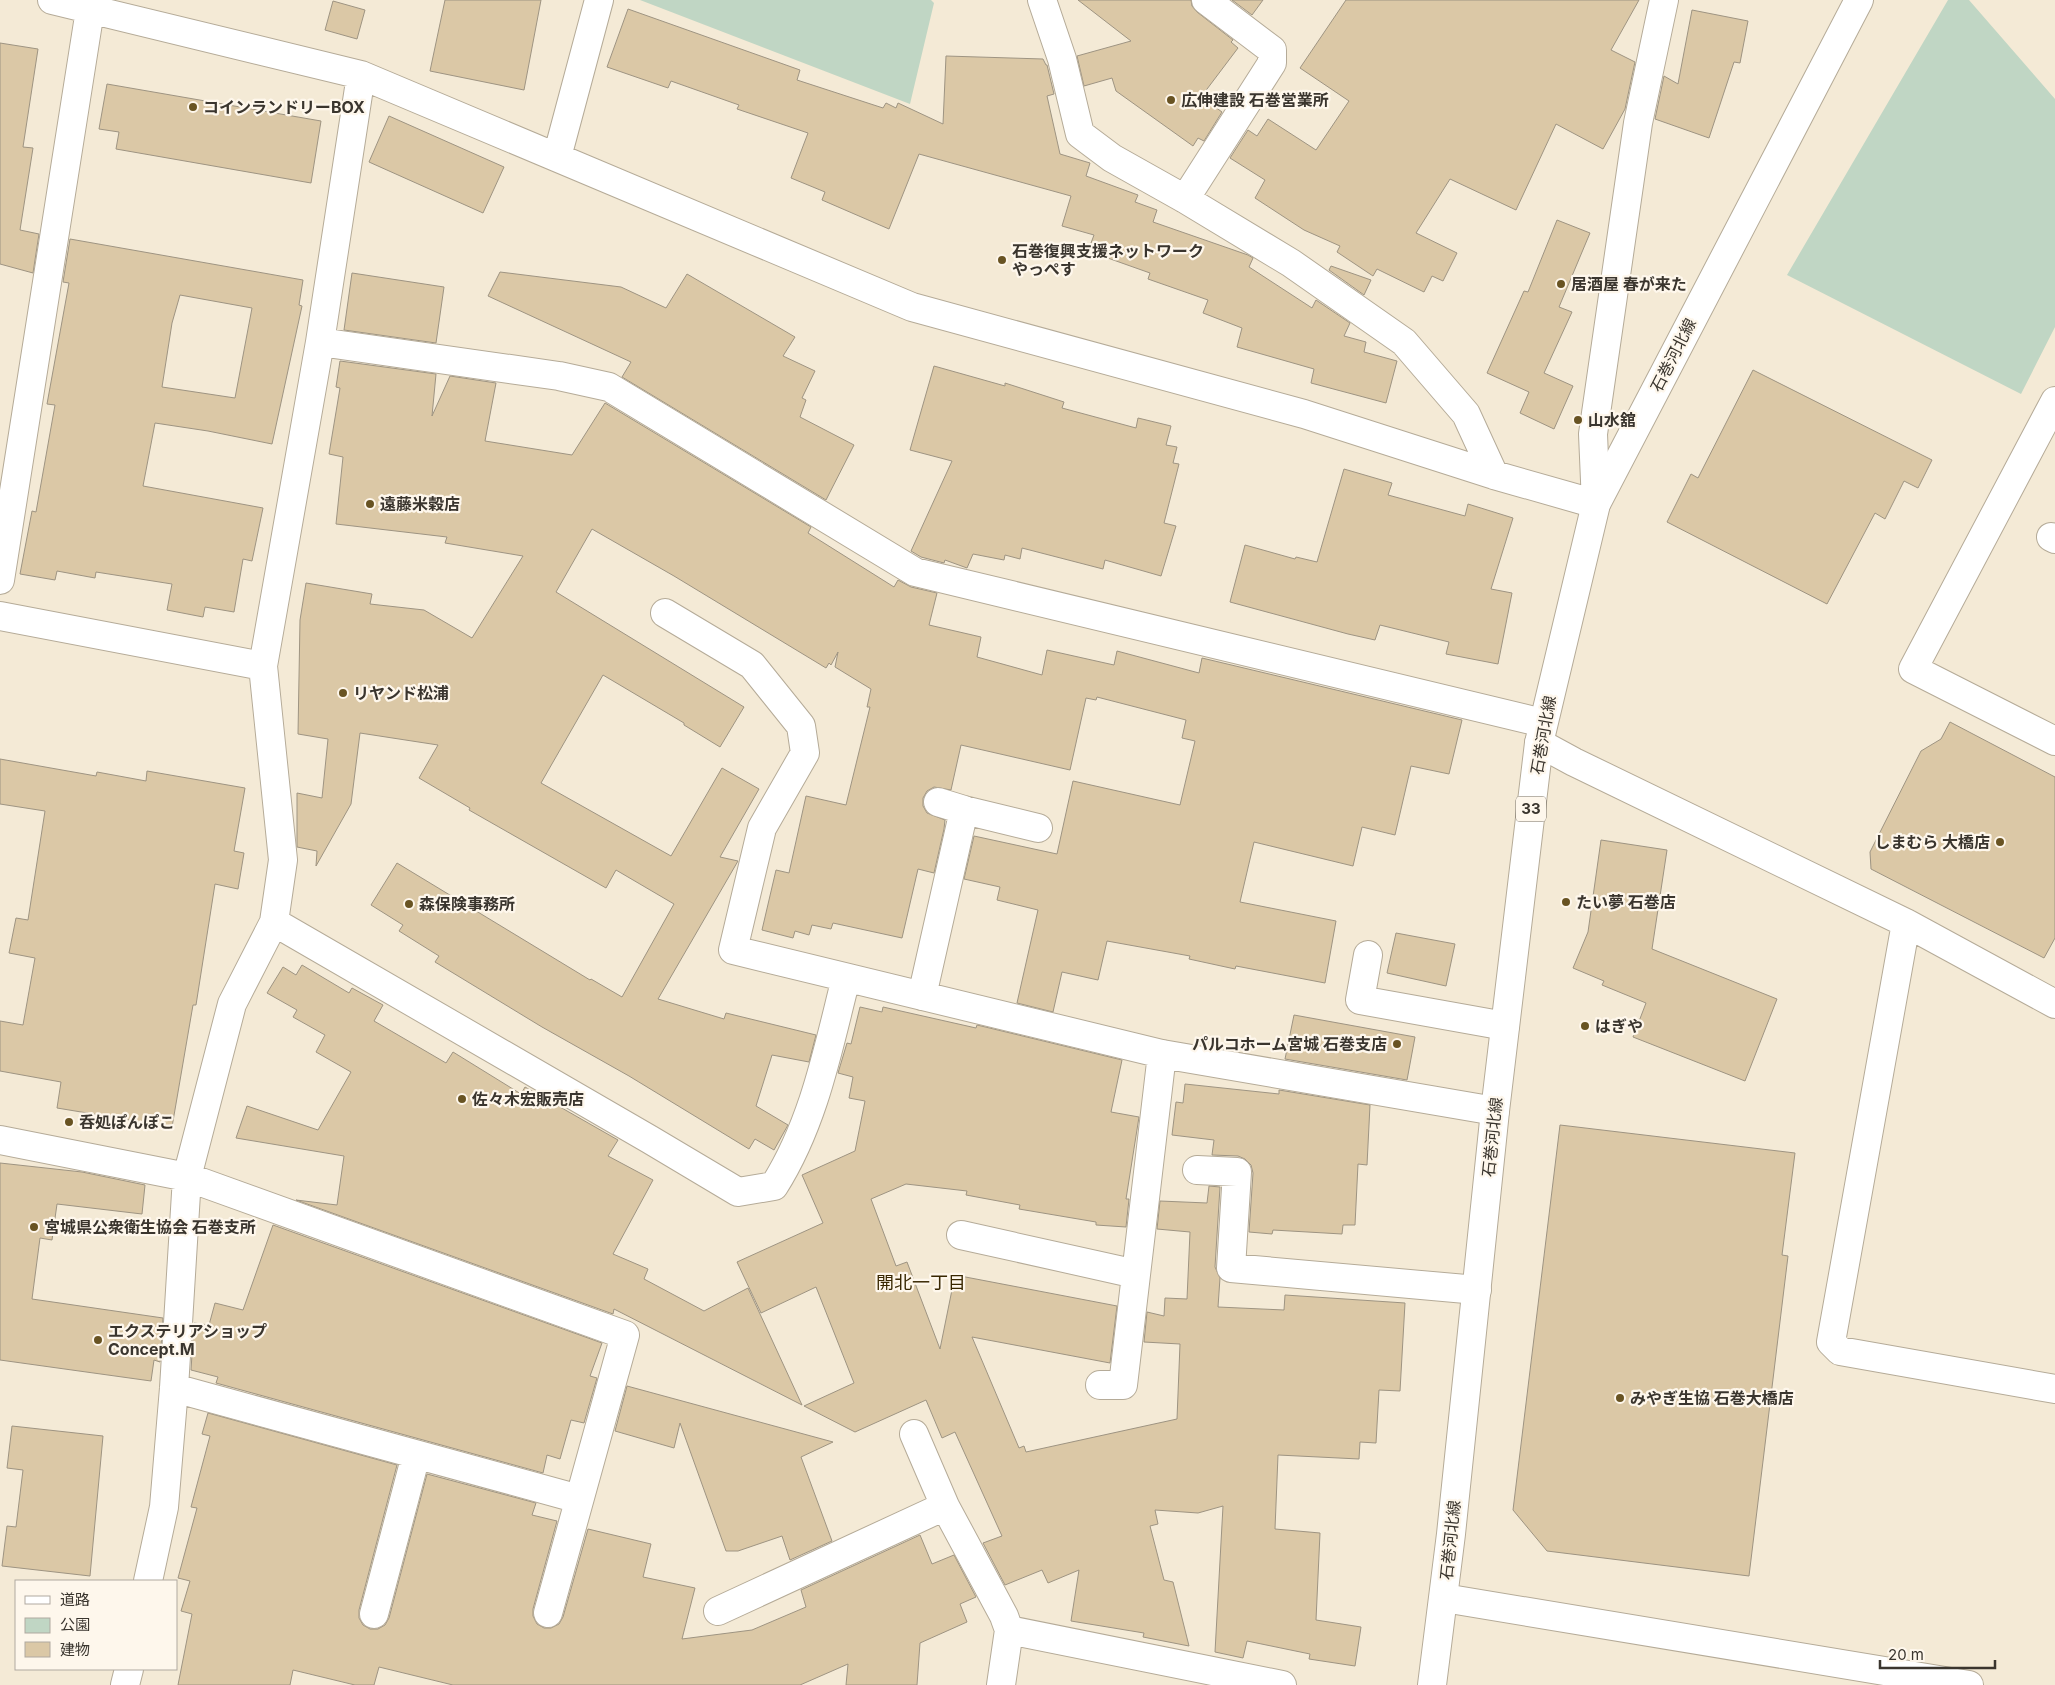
<svg xmlns="http://www.w3.org/2000/svg" width="2055" height="1685" font-family="Inter,'Noto Sans JP',sans-serif">
	<rect width="100%" height="100%" fill="#f4ead6"/>
	<path fill="#c0d6c4" d="M640 0H931L934 3 910 104Z
		M1948 0H1969L2055 99V327L2021 394 1787 275Z"/>
	<path fill="#dbc8a6" stroke="#9e9482" fill-rule="evenodd" d="M445 0H541L524 90 430 71Z
		M1078 0H1191L1192 6 1197 12 1233 40 1231 42 1238 48 1201 97 1222 112 1204 141 1198 138 1193 146 1116 91 1112 78 1084 86 1077 56 1131 41Z
		M1232 0H1263L1252 15Z
		M1346 0H1639L1611 50 1635 62 1625 109 1603 149 1556 124 1516 210 1450 179 1416 233 1457 253 1443 281 1432 276 1424 292 1377 269 1373 276 1337 252 1340 246 1304 230 1255 198 1265 180 1230 158 1248 130 1257 136 1268 119 1316 150 1349 101 1300 68Z
		M333 1 365 10 357 39 325 30Z
		M628 9 800 70 797 80 883 108 886 103 896 108 898 103 943 124 946 56 1043 59 1046 65H1047L1054 94 1047 96 1060 154 1090 163 1086 176 1138 195 1135 202 1157 210 1153 222 1248 255 1253 258 1249 267 1312 308 1316 300 1350 323 1344 336 1366 342 1364 352 1397 361 1386 403 1311 383 1314 369 1237 347 1242 328 1203 313 1208 300 1148 279 1150 273 1088 251 1094 235 1062 226 1071 196 919 154 889 229 822 200 825 192 791 178 808 133 737 109 739 105 671 81 668 88 607 67Z
		M1692 10 1748 21 1740 63 1734 62 1709 138 1655 119 1664 76 1678 84Z
		M0 43 38 49 23 147 33 148 20 230 39 234 33 273 0 264Z
		M107 84 321 121 311 183 116 149 119 132 99 129Z
		M389 116 504 167 483 213 369 162Z
		M1557 220 1590 233 1559 307 1572 312 1544 373 1573 386 1554 429 1520 413 1529 392 1487 373 1524 291 1528 292Z
		M70 239 303 280 299 305 302 306 272 444 208 431 155 423 143 486 263 508 252 561 243 559 234 612 205 607 203 617 167 610 172 584 96 572 95 578 57 571 55 580 20 574 32 511 36 512 55 405 47 404 69 283 63 282ZM180 295 252 308 235 398 162 387 172 323Z
		M1331 266 1371 280 1364 295 1329 270Z
		M500 272 621 287 666 308 687 274 795 337 783 356 815 371 802 398 806 400 800 417 854 445 826 500 622 377 631 362 488 296Z
		M352 273 444 287 436 343 344 330Z
		M340 361 436 374 432 416 450 376 496 383 485 441 572 455 605 403 811 527 808 533 894 587 898 580 911 587 937 593 929 625 981 637 977 657 1042 675 1047 650 1114 665 1117 651 1199 673 1202 658 1462 720 1449 774 1411 766 1395 835 1362 827 1353 866 1254 842 1240 902 1336 921 1325 983 1236 966 1235 969 1189 959 1190 956 1107 941 1098 980 1062 972 1053 1012 1017 1003 1038 910 997 900 1000 887 964 879 974 836 1057 854 1073 781 1180 805 1195 741 1182 738 1186 720 1097 697 1096 700 1086 698 1070 770 961 745 951 790 934 787 927 791 923 798V806L927 813 945 820 944 829 934 873 918 869 902 938 833 923 831 929 812 925 809 935 795 931 793 938 762 930 776 870 789 873 806 796 846 805 870 707H867L871 689 835 667 838 652 831 665 829 663 826 668 674 576 592 529 556 592 744 707 720 747 684 725V723L603 675 541 783 671 856 722 768 759 789 720 857 738 861 658 999 724 1019 726 1013 816 1035 809 1062 772 1055 756 1106 788 1125 774 1150 755 1139 749 1149 629 1076 542 1027 435 962 439 956 399 931 403 925 371 905 397 863 590 980 591 979 622 997 674 904 616 870 606 888 469 810 470 808 419 778 438 745 360 733 351 804 316 866 317 851 297 847V793L322 798 328 739 298 734 300 620 306 583 372 594 370 604 424 610 472 638 523 556 445 543 447 537 336 524 343 457 329 454 340 388 336 387Z
		M934 366 1005 386V383L1064 402 1062 408 1136 428 1138 418 1171 426 1166 445 1177 447 1173 463 1179 464 1164 523 1176 526 1161 576 1105 560 1103 569 1022 548 1020 559 1005 555 1004 560 973 554 967 568 945 560 944 563 921 557 911 551 952 461 910 450Z
		M1753 370 1932 460 1918 488 1904 481 1885 519 1875 513 1827 604 1667 522 1691 474 1698 478Z
		M1344 469 1392 483 1388 495 1465 516 1468 504 1513 518 1491 589 1512 593 1498 664 1446 654 1449 642 1380 625 1375 640 1348 634 1230 602 1245 545 1295 559 1296 557 1317 562Z
		M1950 722 2055 777V938L2044 958 1871 869 1870 852 1921 751 1941 739Z
		M0 759 96 776 97 772 146 781 147 771 245 788 234 851 244 853 238 889 215 884 196 1005H193L172 1127 57 1108 61 1082 0 1071V1021L23 1025 35 958 9 953 16 918 28 920 45 811 0 804Z
		M1601 840 1667 850 1652 949 1777 999 1745 1081 1633 1037 1646 1003 1602 985 1604 981 1573 968 1588 932Z
		M1396 933 1455 944 1446 986 1387 973Z
		M302 965 349 993 352 988 383 1005 374 1021 446 1063 453 1052 521 1094 525 1087 618 1140 608 1156 653 1180 613 1254 648 1269 644 1279 704 1311 748 1288 802 1405 614 1309 613 1314 296 1200 337 1205 344 1156 236 1138 247 1106 318 1130 351 1072 316 1052 325 1035 293 1017 297 1010 267 993 283 967 296 975Z
		M860 1007 882 1012 883 1007 976 1028 977 1025 1122 1060 1111 1112 1139 1117 1126 1199H1129L1126 1227 1096 1225V1222L1019 1209 1020 1205 966 1195 967 1191 906 1184 871 1199 896 1266 907 1262 940 1349 955 1275 1117 1306 1110 1363 972 1337 1019 1448 1024 1446 1026 1452 1177 1419 1180 1344 1144 1342 1147 1312 1164 1316 1165 1298 1187 1299 1190 1232 1157 1229 1160 1201 1207 1203 1209 1186 1220 1187 1215 1267 1220 1278 1218 1307 1284 1310 1285 1295 1405 1303 1400 1391 1379 1390 1376 1443 1360 1442 1359 1459 1278 1455 1275 1529 1320 1533 1316 1620 1361 1627 1355 1666 1309 1659 1310 1654 1247 1641 1243 1658 1215 1652 1223 1506 1198 1513 1155 1510 1158 1524 1150 1526 1164 1580 1173 1582 1189 1646 1143 1637 1144 1633 1071 1621 1079 1570 1048 1583 1042 1570 1005 1585 983 1543 1002 1536 955 1432 942 1438 926 1400 855 1432 804 1406 854 1383 816 1287 761 1313 737 1262 823 1223 802 1175 855 1151 865 1101 849 1098 853 1077 838 1073 847 1043 851 1044Z
		M1294 1015 1415 1037 1407 1080 1285 1059Z
		M1185 1084 1279 1094V1090L1370 1105 1367 1165 1358 1164 1355 1225H1343L1342 1234 1273 1230 1272 1234 1249 1232 1253 1173 1251 1165 1245 1159 1238 1156 1212 1155 1214 1140 1172 1135 1176 1102 1183 1103Z
		M1560 1125 1795 1153 1782 1255 1788 1256 1749 1576 1547 1551 1513 1510Z
		M0 1163 82 1172 145 1185 142 1214 57 1204 52 1240 40 1238 32 1299 163 1318 160 1362 154 1360 151 1381 0 1360Z
		M273 1225 602 1343 590 1376 597 1378 584 1423 571 1420 560 1459 547 1455 543 1473 216 1383 218 1377 191 1370 194 1323 209 1325 215 1303 243 1310Z
		M627 1386 833 1442 801 1457 832 1541 790 1560 782 1536 738 1551H726L680 1423 674 1448 615 1431Z
		M208 1413 397 1465 359 1610V1618L363 1625 370 1629H378L385 1625 389 1618 427 1474 536 1503 532 1515 557 1521 533 1609V1616L537 1624 544 1628H551L559 1624 563 1617 588 1529 651 1544 643 1577 695 1588 682 1639 752 1630 806 1607 801 1590 920 1535 932 1564 954 1555 976 1597 960 1604 967 1622 920 1643 917 1685H846L848 1664 800 1685H453L379 1667 374 1685H355L293 1670 290 1685H178L192 1614 181 1611 190 1581 178 1578 197 1508 191 1507 210 1436 202 1434Z
		M12 1426 103 1436 90 1576 2 1566 7 1526 16 1527 23 1470 7 1468Z"/>
	<g fill="none" stroke-linecap="round" stroke-linejoin="round">
		<defs>
			<path id="minor" d="M52 0 361 75 912 307 1304 414 1494 475 1596 504 1593 434 1638 123 1664 0
				M1042 0 1062 59 1080 134 1112 158 1185 199 1291 263 1404 342 1466 414 1494 475
				M557 157 599 0
				M1185 199 1272 63V50L1206 0
				M320 342 559 376 609 387 915 572 1543 723
				M2055 401 1913 669 2055 741
				M2051 537 2055 539
				M0 580 90 10
				M665 613 752 665 801 726 805 753 762 828 733 950 1162 1054 1495 1111
				M0 616 263 666
				M1539 743 1574 762 1906 923 2055 1004
				M938 802 964 810 1038 828
				M274 922 649 1139 738 1192 774 1186C814 1123 828 1049 846 978
				M1906 923 1831 1342 1840 1351 2055 1389
				M1368 955 1360 1000 1505 1026
				M922 996 964 810
				M0 1140 187 1177 625 1335 548 1613
				M1197 1170 1237 1172 1231 1268 1477 1290
				M961 1235 1136 1274
				M1100 1385H1123L1162 1054
				M174 1388 579 1499
				M914 1434 945 1506 1004 1616 1009 1630 1282 1685
				M148 1581 164 1507 174 1388 187 1177 232 1004 274 922 283 860 263 666 320 342 361 75
				M1444 1598 1969 1685
				M718 1611 945 1506
				M374 1614 416 1455
				M125 1685 129 1669
				M1001 1685 1009 1630"/>
			<path id="major" d="M1432 1685 1451 1534 1495 1111 1539 743 1596 504 1859 0"/>
		</defs>
		<use href="#minor" stroke="#b5ab98" stroke-width="30"/>
		<use href="#major" stroke="#b5ab98" stroke-width="30"/>
		<use href="#minor" stroke="#fff" stroke-width="28"/>
		<use href="#major" stroke="#fff" stroke-width="28"/>
	</g>
	<g fill="#685322" stroke="#fef7ec" stroke-width="2">
		<circle cx="1171" cy="100" r="5"/>
		<circle cx="193" cy="107" r="5"/>
		<circle cx="1002" cy="260" r="5"/>
		<circle cx="1561" cy="284" r="5"/>
		<circle cx="1578" cy="420" r="5"/>
		<circle cx="370" cy="504" r="5"/>
		<circle cx="343" cy="693" r="5"/>
		<circle cx="2000" cy="842" r="5"/>
		<circle cx="1566" cy="902" r="5"/>
		<circle cx="409" cy="904" r="5"/>
		<circle cx="1585" cy="1026" r="5"/>
		<circle cx="1397" cy="1044" r="5"/>
		<circle cx="462" cy="1099" r="5"/>
		<circle cx="69" cy="1122" r="5"/>
		<circle cx="34" cy="1227" r="5"/>
		<circle cx="98" cy="1340" r="5"/>
		<circle cx="1620" cy="1398" r="5"/>
	</g>
	<g text-anchor="middle" stroke-width="4.5" stroke-linejoin="round" paint-order="stroke">
		<rect fill="#fef7ec" stroke="#756f67" stroke-width="1" x="1516" y="796.5" width="30" height="25" rx="4"/>
		<g font-size="15" font-weight="bold" fill="#3a352e">
			<text x="1531" y="814">33</text>
		</g>
		<g font-size="16" font-weight="bold" fill="#3a352e" stroke="#fef7ec" text-anchor="start">
			<text x="1181" y="106">広伸建設 石巻営業所</text>
			<text x="203" y="113">コインランドリーBOX</text>
			<text x="1012" y="257">石巻復興支援ネットワーク<tspan x="1012" dy="18">やっぺす</tspan></text>
			<text x="1571" y="290">居酒屋 春が来た</text>
			<text x="1588" y="426">山水舘</text>
			<text x="380" y="510">遠藤米穀店</text>
			<text x="353" y="699">リヤンド松浦</text>
			<text x="1990" y="848" text-anchor="end">しまむら 大橋店</text>
			<text x="1576" y="908">たい夢 石巻店</text>
			<text x="419" y="910">森保険事務所</text>
			<text x="1595" y="1032">はぎや</text>
			<text x="1387" y="1050" text-anchor="end">パルコホーム宮城 石巻支店</text>
			<text x="472" y="1105">佐々木宏販売店</text>
			<text x="79" y="1128">呑処ぽんぽこ</text>
			<text x="44" y="1233">宮城県公衆衛生協会 石巻支所</text>
			<text x="108" y="1337">エクステリアショップ<tspan x="108" dy="18">Concept.M</tspan></text>
			<text x="1630" y="1404">みやぎ生協 石巻大橋店</text>
		</g>
		<g font-size="16" fill="#3a352e" stroke="#fef7ec">
			<text transform="translate(1673 355) rotate(-63)" y="6">石巻河北線</text>
			<text transform="translate(1543 735) rotate(-80)" y="6">石巻河北線</text>
			<text transform="translate(1492 1137) rotate(-84)" y="6">石巻河北線</text>
			<text transform="translate(1450 1540) rotate(-84)" y="6">石巻河北線</text>
		</g>
		<g font-size="18" fill="#382700" stroke="#fef7ec">
			<text x="921" y="1289">開北一丁目</text>
		</g>
	</g>
	<rect x="15" y="1580" width="162" height="90" fill="#fef7ec" stroke="#b0a9a0"/>
	<rect x="25" y="1596" width="25" height="8" fill="#ffffff" stroke="#b0a9a0"/>
	<text x="60" y="1605" font-size="15" fill="#3a352e">道路</text>
	<rect x="25" y="1618" width="25" height="15" fill="#c0d6c4" stroke="#b0a9a0"/>
	<text x="60" y="1630" font-size="15" fill="#3a352e">公園</text>
	<rect x="25" y="1642" width="25" height="15" fill="#dbc8a6" stroke="#b0a9a0"/>
	<text x="60" y="1655" font-size="15" fill="#3a352e">建物</text>
	<path d="M1880 1660v8h115v-8" fill="none" stroke="#3a352e" stroke-width="2.5"/>
	<text x="1888" y="1660" font-size="15" fill="#3a352e" stroke="#fef7ec" stroke-width="4" paint-order="stroke">20 m</text>
</svg>
